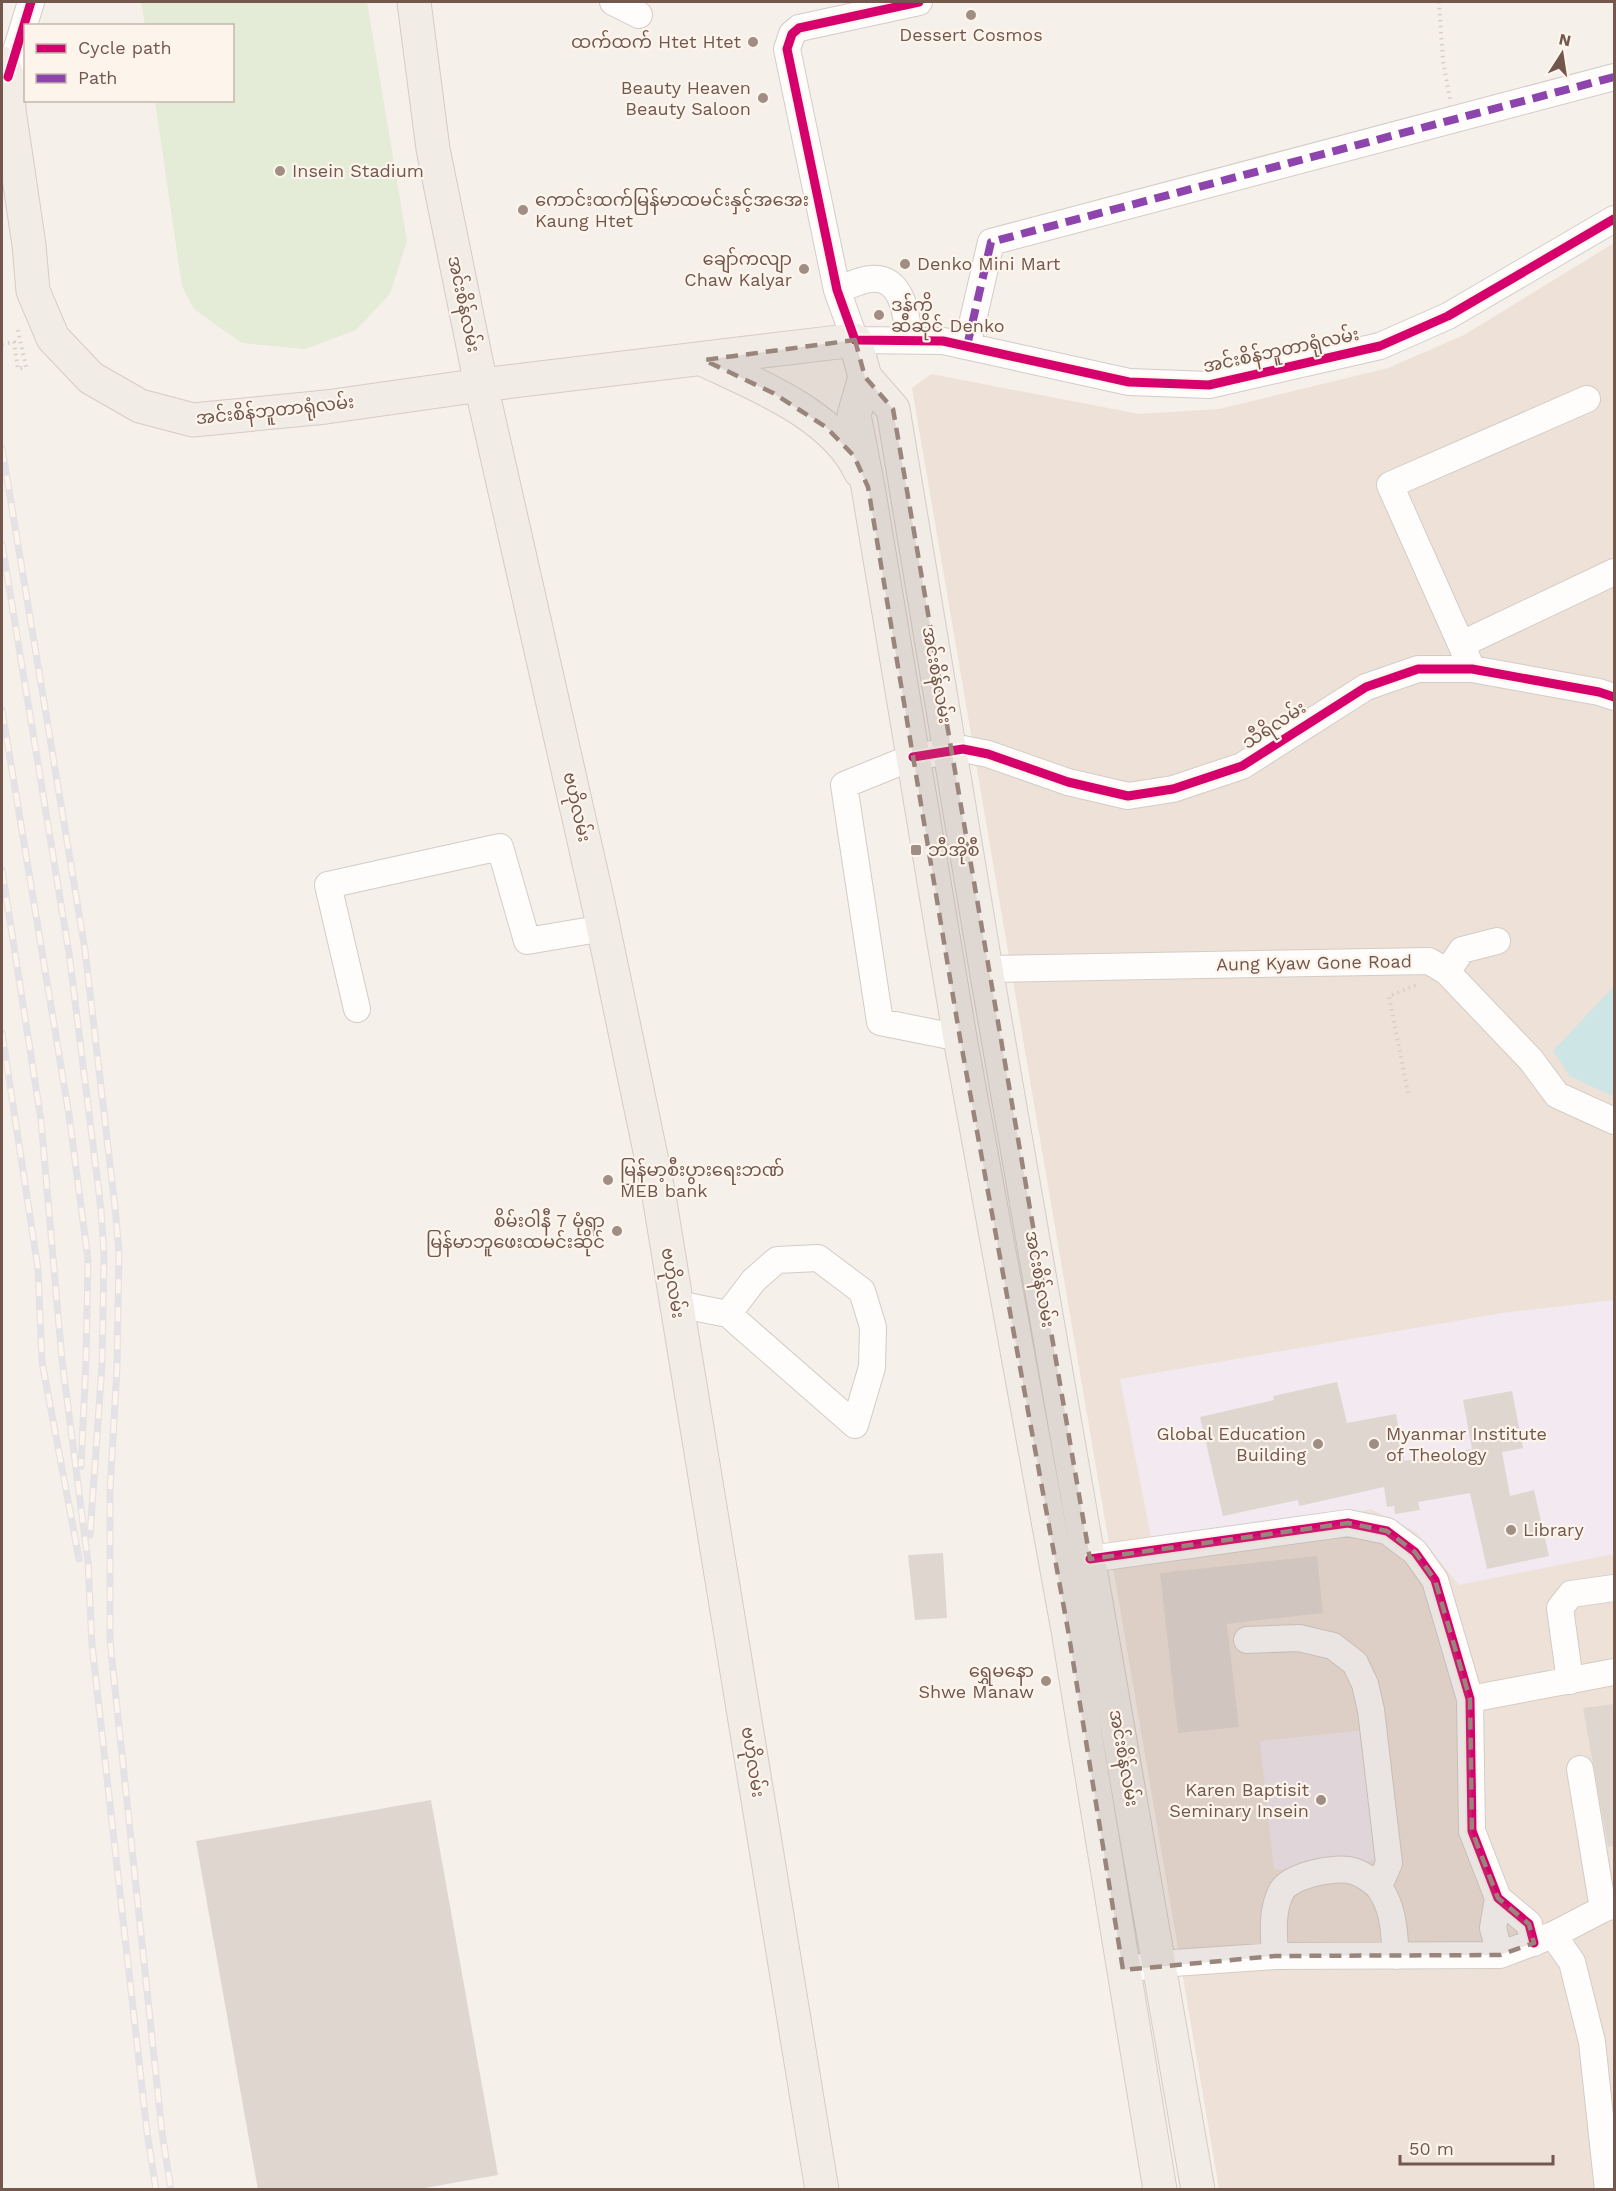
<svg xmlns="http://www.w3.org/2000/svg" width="1616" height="2191" font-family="'Work Sans','Noto Sans Myanmar',sans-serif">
	<rect width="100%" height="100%" fill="#f6f0ea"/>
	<path fill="#eee2d8" d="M1614 243V2189H1219L912 388 931 374 1139 414 1219 409 1388 368 1464 335Z"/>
	<path fill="#f2e9f1" d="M1614 1300V1554L1459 1585 1416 1532 1371 1509 1154 1552 1120 1379 1502 1313Z
		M1366 1730 1382 1860 1274 1870 1260 1741Z"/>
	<path fill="#e4ebd6" d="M141 2H367L407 241 390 294 356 330 305 349 242 343 194 309 182 286 155 101 232 100V26L145 25Z"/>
	<path fill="#cde5e4" d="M1614 986V1097L1570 1076 1553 1051Z"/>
	<path fill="#dfd6d0" d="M1337 1382 1347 1423 1396 1414 1404 1461 1472 1449 1463 1400 1512 1391 1523 1448 1502 1452 1510 1496 1534 1490 1549 1556 1487 1569 1470 1493 1418 1502 1420 1510 1395 1514 1394 1506 1387 1507 1384 1487 1299 1506 1298 1500 1223 1516 1200 1417 1274 1400 1273 1396Z
		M943 1553 947 1618 915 1620 908 1555Z
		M1317 1556 1323 1613 1227 1624 1239 1727 1178 1733 1160 1573Z
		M1614 1704V1846L1608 1847 1583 1708Z
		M431 1800 498 2175 413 2190H258L196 1841Z"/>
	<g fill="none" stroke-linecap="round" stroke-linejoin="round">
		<defs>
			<path id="minor" d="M613 2 639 15
				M919 2 799 28 792 34 787 49 837 290 855 340 943 341 1129 382 1209 385 1380 346 1448 316 1614 219
				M8 77 31 2
				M837 290C847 287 859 280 870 279 903 275 907 316 909 340
				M967 346 991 242 1614 77
				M1462 644 1614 572
				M1472 669 1390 485 1587 399
				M986 969 1429 961 1447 972 1531 1060 1557 1095 1614 1121
				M1447 972 1462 950 1497 941
				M357 1009 328 885 500 847 527 941 604 928
				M960 1038 880 1022 844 785 913 757 963 749 988 754 1068 782 1128 796 1173 789 1242 766 1366 687 1418 669H1472L1599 692 1614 697
				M677 1304 728 1314 855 1425 872 1367 873 1327 862 1291 818 1258 777 1260 754 1280 728 1314
				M1090 1559 1348 1523 1387 1531 1415 1552 1435 1580 1470 1699 1472 1831 1498 1898 1529 1924 1534 1943
				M1247 1640 1299 1638 1333 1646 1355 1663 1365 1684 1371 1710 1389 1863 1379 1886
				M1570 1681 1560 1608 1571 1594 1614 1588
				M1470 1699 1614 1672
				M1580 1769 1603 1909
				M1498 1898 1493 1928 1500 1955
				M1553 1935 1572 1962 1592 2042 1608 2190
				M1275 1956C1274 1934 1271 1912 1281 1892 1289 1875 1336 1866 1353 1871 1361 1873 1376 1883 1380 1889 1394 1909 1394 1932 1396 1956
				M1123 1970 1159 1964 1275 1956 1500 1955 1553 1935 1603 1909 1614 1905"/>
			<path id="major" d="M414 2 433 149 481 385 599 907 658 1190 822 2190
				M2 63 8 77 9 110 29 245 33 291 53 338 91 378 140 406 193 420 326 407 481 385 855 340 865 377 893 409 986 969 1198 2190
				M704 360C757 385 834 415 860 471
				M865 377 854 415 868 487 960 1038 1068 1630 1160 2190"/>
		</defs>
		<use href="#minor" stroke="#d3ccc6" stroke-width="28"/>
		<use href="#major" stroke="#d5cbc7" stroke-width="35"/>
		<path stroke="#d7cfcb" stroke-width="4" stroke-dasharray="1.5 4.5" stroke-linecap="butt" d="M1439 2 1443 61 1450 99
			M2 344 14 342 18 369 26 367 17 326
			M1408 1093 1389 996 1416 985"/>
		<use href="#minor" stroke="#fefdfc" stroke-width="26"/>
		<use href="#major" stroke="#f1ece6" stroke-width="33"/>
		<defs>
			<path id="rail" d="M2 448 85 950 115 1207 119 1252 117 1368 110 1490V1641L162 2132 171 2190
				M2 544 69 953 101 1209 104 1255 102 1365 90 1535
				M2 710 69 1115 88 1259 86 1361 81 1466
				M2 870 41 1120 62 1360 88 1562 92 1645 147 2132 156 2190
				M2 1033 38 1269 42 1362 79 1559"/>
		</defs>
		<use href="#rail" stroke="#e4e2e4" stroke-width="7"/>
		<use href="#rail" stroke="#fdf5ec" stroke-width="4.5" stroke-dasharray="14" stroke-linecap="butt"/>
		<path stroke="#8e44ad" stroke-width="8" stroke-dasharray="15 8" stroke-linecap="butt" d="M967 346 991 242 1614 77"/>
		<defs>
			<path id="cycleway" d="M919 2 799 28 792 34 787 49 837 290 855 340 943 341 1129 382 1209 385 1380 346 1448 316 1614 219
				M8 77 31 2
				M913 757 963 749 988 754 1068 782 1128 796 1173 789 1242 766 1366 687 1418 669H1472L1599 692 1614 697
				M1090 1559 1348 1523 1387 1531 1415 1552 1435 1580 1470 1699 1472 1831 1498 1898 1529 1924 1534 1943"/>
		</defs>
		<use href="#cycleway" stroke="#fdf5ec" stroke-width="13"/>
		<use href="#cycleway" stroke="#d6006c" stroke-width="9"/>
	</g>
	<path fill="#99857c" fill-opacity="0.2" stroke="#99857c" stroke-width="4.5" stroke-dasharray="12 8" stroke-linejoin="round" d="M855 340 865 377 893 409 1090 1559 1348 1523 1387 1531 1415 1552 1435 1580 1470 1699 1472 1831 1498 1898 1529 1924 1534 1943 1500 1955 1275 1956 1123 1970 1068 1630 960 1038 868 487 854 456 826 427 773 393 704 360Z"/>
	<g fill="#a08d84" stroke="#fdf5ec" stroke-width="2">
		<circle cx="971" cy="15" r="6"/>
		<circle cx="753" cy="42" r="6"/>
		<circle cx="763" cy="98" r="6"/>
		<circle cx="280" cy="171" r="6"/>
		<circle cx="523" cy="210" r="6"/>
		<circle cx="905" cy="264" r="6"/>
		<circle cx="804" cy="269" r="6"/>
		<circle cx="879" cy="315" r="6"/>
		<rect x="910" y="844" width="12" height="12" rx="3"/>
		<circle cx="608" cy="1180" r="6"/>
		<circle cx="617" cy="1231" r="6"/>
		<circle cx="1318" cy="1444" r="6"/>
		<circle cx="1374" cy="1444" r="6"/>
		<circle cx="1511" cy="1530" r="6"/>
		<circle cx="1046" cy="1681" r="6"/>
		<circle cx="1321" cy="1800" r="6"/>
	</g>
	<g text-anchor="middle" stroke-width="4.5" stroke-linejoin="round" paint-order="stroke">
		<g font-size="18" fill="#72574d" stroke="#fdf5ec" text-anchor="start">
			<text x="971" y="41" text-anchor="middle">Dessert Cosmos</text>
			<text x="741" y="48" text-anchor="end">ထက်ထက် Htet Htet</text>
			<text x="751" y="94" text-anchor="end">Beauty Heaven<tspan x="751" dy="21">Beauty Saloon</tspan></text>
			<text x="292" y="177">Insein Stadium</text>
			<text x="535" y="206">ကောင်းထက်မြန်မာထမင်းနှင့်အအေး<tspan x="535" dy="21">Kaung Htet</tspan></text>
			<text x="792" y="265" text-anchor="end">ချော်ကလျာ<tspan x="792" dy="21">Chaw Kalyar</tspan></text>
			<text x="917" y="270">Denko Mini Mart</text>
			<text x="891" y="311">ဒန်ကို<tspan x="891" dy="21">ဆီဆိုင် Denko</tspan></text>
			<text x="928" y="856">ဘီအိုစီ</text>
			<text x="620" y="1176">မြန်မာ့စီးပွားရေးဘဏ်<tspan x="620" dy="21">MEB bank</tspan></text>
			<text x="605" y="1227" text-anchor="end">စိမ်းဝါနီ 7 မုံရွာ<tspan x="605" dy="21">မြန်မာဘူဖေးထမင်းဆိုင်</tspan></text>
			<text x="1306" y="1440" text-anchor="end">Global Education<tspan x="1306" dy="21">Building</tspan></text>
			<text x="1386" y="1440">Myanmar Institute<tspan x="1386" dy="21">of Theology</tspan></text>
			<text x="1523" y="1536">Library</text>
			<text x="1034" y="1677" text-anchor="end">ရွှေမနော<tspan x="1034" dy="21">Shwe Manaw</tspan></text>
			<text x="1309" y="1796" text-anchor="end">Karen Baptisit<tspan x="1309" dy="21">Seminary Insein</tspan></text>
		</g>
		<g font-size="18" fill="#72574d" stroke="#fdf5ec">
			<text transform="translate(464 304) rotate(78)" y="6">အင်းစိန်လမ်း</text>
			<text transform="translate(1281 350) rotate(-12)" y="6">အင်းစိန်ဘူတာရုံလမ်း</text>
			<text transform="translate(275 410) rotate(-6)" y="6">အင်းစိန်ဘူတာရုံလမ်း</text>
			<text transform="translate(937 675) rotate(80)" y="6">အင်းစိန်လမ်း</text>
			<text transform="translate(1274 725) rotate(-33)" y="6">သီရိလမ်း</text>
			<text transform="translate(577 807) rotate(77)" y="6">ဗဟိုလမ်း</text>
			<text transform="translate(1314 963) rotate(-1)" y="6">Aung Kyaw Gone Road</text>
			<text transform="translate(1040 1279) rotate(80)" y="6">အင်းစိန်လမ်း</text>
			<text transform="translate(673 1283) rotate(81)" y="6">ဗဟိုလမ်း</text>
			<text transform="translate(1124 1758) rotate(80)" y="6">အင်းစိန်လမ်း</text>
			<text transform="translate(753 1762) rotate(81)" y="6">ဗဟိုလမ်း</text>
		</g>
	</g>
	<rect width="1616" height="2191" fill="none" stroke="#72574d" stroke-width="6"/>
	<rect x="24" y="24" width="210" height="78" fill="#fdf5ec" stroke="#c5b6ac" stroke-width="1.5"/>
	<rect x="36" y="44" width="30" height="9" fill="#d6006c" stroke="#c5b6ac" stroke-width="1.5"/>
	<text x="78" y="54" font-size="18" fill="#72574d">Cycle path</text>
	<rect x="36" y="74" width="30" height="9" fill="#8e44ad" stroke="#c5b6ac" stroke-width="1.5"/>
	<text x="78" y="84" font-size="18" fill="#72574d">Path</text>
	<g transform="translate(1562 54) rotate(12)" stroke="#fdf5ec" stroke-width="4.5" paint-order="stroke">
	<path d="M0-4.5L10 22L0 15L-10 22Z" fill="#72574d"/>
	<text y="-9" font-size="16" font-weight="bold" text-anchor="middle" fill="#72574d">N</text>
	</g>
	<path d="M1400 2155v9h153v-9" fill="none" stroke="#72574d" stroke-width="3"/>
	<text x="1409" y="2155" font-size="18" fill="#72574d" stroke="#fdf5ec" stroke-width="4.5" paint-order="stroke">50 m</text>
</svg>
